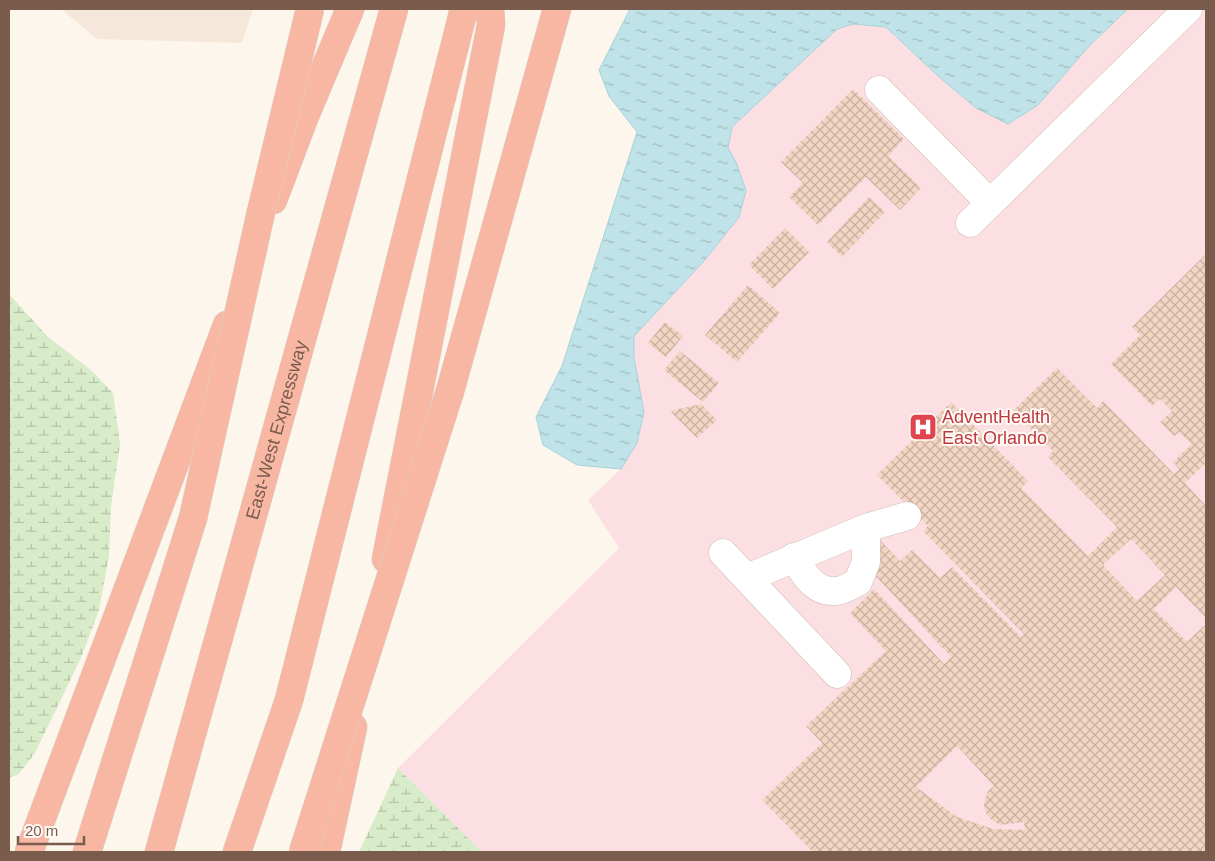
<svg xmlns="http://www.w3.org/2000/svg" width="1215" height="861" font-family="Helvetica,sans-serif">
	<defs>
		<pattern id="wetland-marsh" width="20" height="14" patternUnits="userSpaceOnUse" patternTransform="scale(1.25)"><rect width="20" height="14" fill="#d8ecc9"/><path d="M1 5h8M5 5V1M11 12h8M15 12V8" fill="none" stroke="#b4c2a5"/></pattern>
		<pattern id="water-ripples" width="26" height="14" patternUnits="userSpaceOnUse" patternTransform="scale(1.25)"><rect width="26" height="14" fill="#bfe3e8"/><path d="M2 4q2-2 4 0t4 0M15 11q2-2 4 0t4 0" fill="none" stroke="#a0bbbe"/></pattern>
		<pattern id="building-cross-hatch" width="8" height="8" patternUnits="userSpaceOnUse" patternTransform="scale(1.25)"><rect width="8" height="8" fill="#f3d5c3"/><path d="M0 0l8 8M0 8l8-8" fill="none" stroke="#cab0a1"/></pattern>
	</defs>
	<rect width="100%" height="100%" fill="#fdf6ec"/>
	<path fill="#f5e8da" d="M61 9H253L242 43 97 39Z"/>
	<path fill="#fbdfe3" d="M1128 9H1206V852H482L398 768 619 548 588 500 621 469 637 443 644 412 634 358V335L704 261 736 162 728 148 732 127 837 29 853 24 886 27 937 75 976 108 1089 46Z"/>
	<path fill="url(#wetland-marsh)" d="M9 294 47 336 92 371 113 393 120 444 111 507 109 556 99 610 81 658 35 753 19 774 9 778Z
		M398 768 482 852H359Z"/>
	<path fill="url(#water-ripples)" stroke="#a5d3da" d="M630 9H1128L1089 46 1038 105 1008 124 976 108 937 75 886 27 853 24 837 29 732 127 728 148 736 162 746 191 739 217 704 261 634 336V358L644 412 637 443 621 469 577 465 543 445 536 417 562 366 637 132 609 96 599 70Z"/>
	<path fill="url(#building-cross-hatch)" fill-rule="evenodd" d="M853 89 904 139 888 156 921 188 900 210 866 177 818 225 789 197 803 183 781 162Z
		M869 197 885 212 842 257 827 242Z
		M785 228 809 252 773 289 749 265Z
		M1206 254V463L1185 483 1206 506V618L1176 587 1154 609 1187 642 1206 624V852H813L762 800 822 743 806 726 886 651 850 613 874 589 944 664 951 657 872 572 879 539 900 561 912 550 940 578 952 567 1021 637 1024 634 923 531 928 526 877 475 951 402 1028 481 1021 488 1088 556 1117 527 1048 457 1053 451 1013 411 1057 368 1097 408 1103 401 1174 474 1179 469 1173 462 1192 444 1179 432 1174 436 1160 422 1172 411 1160 399 1152 406 1111 364 1140 335 1132 327ZM1131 539 1165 575 1137 601 1103 565ZM957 746 994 786 988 791 985 799 984 807 987 815 993 821 1000 825 1024 822 1025 830 993 829 957 817 916 787Z
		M748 285 780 313 737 362 705 335Z
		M665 322 683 336 666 357 648 343Z
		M680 351 719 383 703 402 664 370Z
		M701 404 717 420 697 438 671 412 674 410Z"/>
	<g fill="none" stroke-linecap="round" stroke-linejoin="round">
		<defs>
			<path id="minor" d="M879 90 990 203
				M970 223 1188 9
				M723 553 837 674
				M794 557C803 573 814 593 836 591 843 591 852 585 858 582L866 562V528
				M747 578 866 528 907 516"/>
			<g id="highway">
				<path d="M273 200 304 118 350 9"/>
				<path d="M450 391 557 9"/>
				<path d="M386 559 491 25 490 9"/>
				<path d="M29 852 227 325"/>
				<path d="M87 852 193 518"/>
				<path id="s1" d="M159 852 394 9"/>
				<path d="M237 852 289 700 464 9"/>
				<path d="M326 852 353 727"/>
			</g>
		</defs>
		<use href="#minor" stroke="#d1beb0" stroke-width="29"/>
		<use href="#highway" stroke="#dad1cd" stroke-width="29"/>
		<use href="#minor" stroke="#fff" stroke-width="28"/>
		<use href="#highway" stroke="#f7b7a3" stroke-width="28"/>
		<defs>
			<path id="highway-bridge" d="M193 518 261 212 310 9
				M303 852 450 391"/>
		</defs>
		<use href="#highway-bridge" stroke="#dad1cd" stroke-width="29" stroke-linecap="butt"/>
		<use href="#highway-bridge" stroke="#f7b7a3" stroke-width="28"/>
	</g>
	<defs>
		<symbol id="hospital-square" viewBox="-11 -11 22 22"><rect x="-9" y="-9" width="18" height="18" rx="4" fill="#e0444e" stroke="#fffaf3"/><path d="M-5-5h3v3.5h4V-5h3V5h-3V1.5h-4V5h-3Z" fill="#fff"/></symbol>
	</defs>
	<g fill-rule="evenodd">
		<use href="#hospital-square" x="907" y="411" width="32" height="32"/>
	</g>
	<g text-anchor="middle" stroke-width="4" stroke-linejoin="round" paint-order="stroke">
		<g font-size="18" fill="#be3a42" stroke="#fffaf3" text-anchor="start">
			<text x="942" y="423">AdventHealth<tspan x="942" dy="21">East Orlando</tspan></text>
		</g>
		<g font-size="18" fill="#7a5c4d" stroke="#fffaf3">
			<text dy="6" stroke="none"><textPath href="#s1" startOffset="438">East-West Expressway</textPath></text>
		</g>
	</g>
	<rect width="1215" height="861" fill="none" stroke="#7a5c4d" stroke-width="20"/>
	<path d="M18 836v8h66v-8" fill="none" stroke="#7a5c4d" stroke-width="2.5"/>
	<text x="25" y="836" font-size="15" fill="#7a5c4d" stroke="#fffaf3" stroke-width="4" paint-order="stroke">20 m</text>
</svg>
